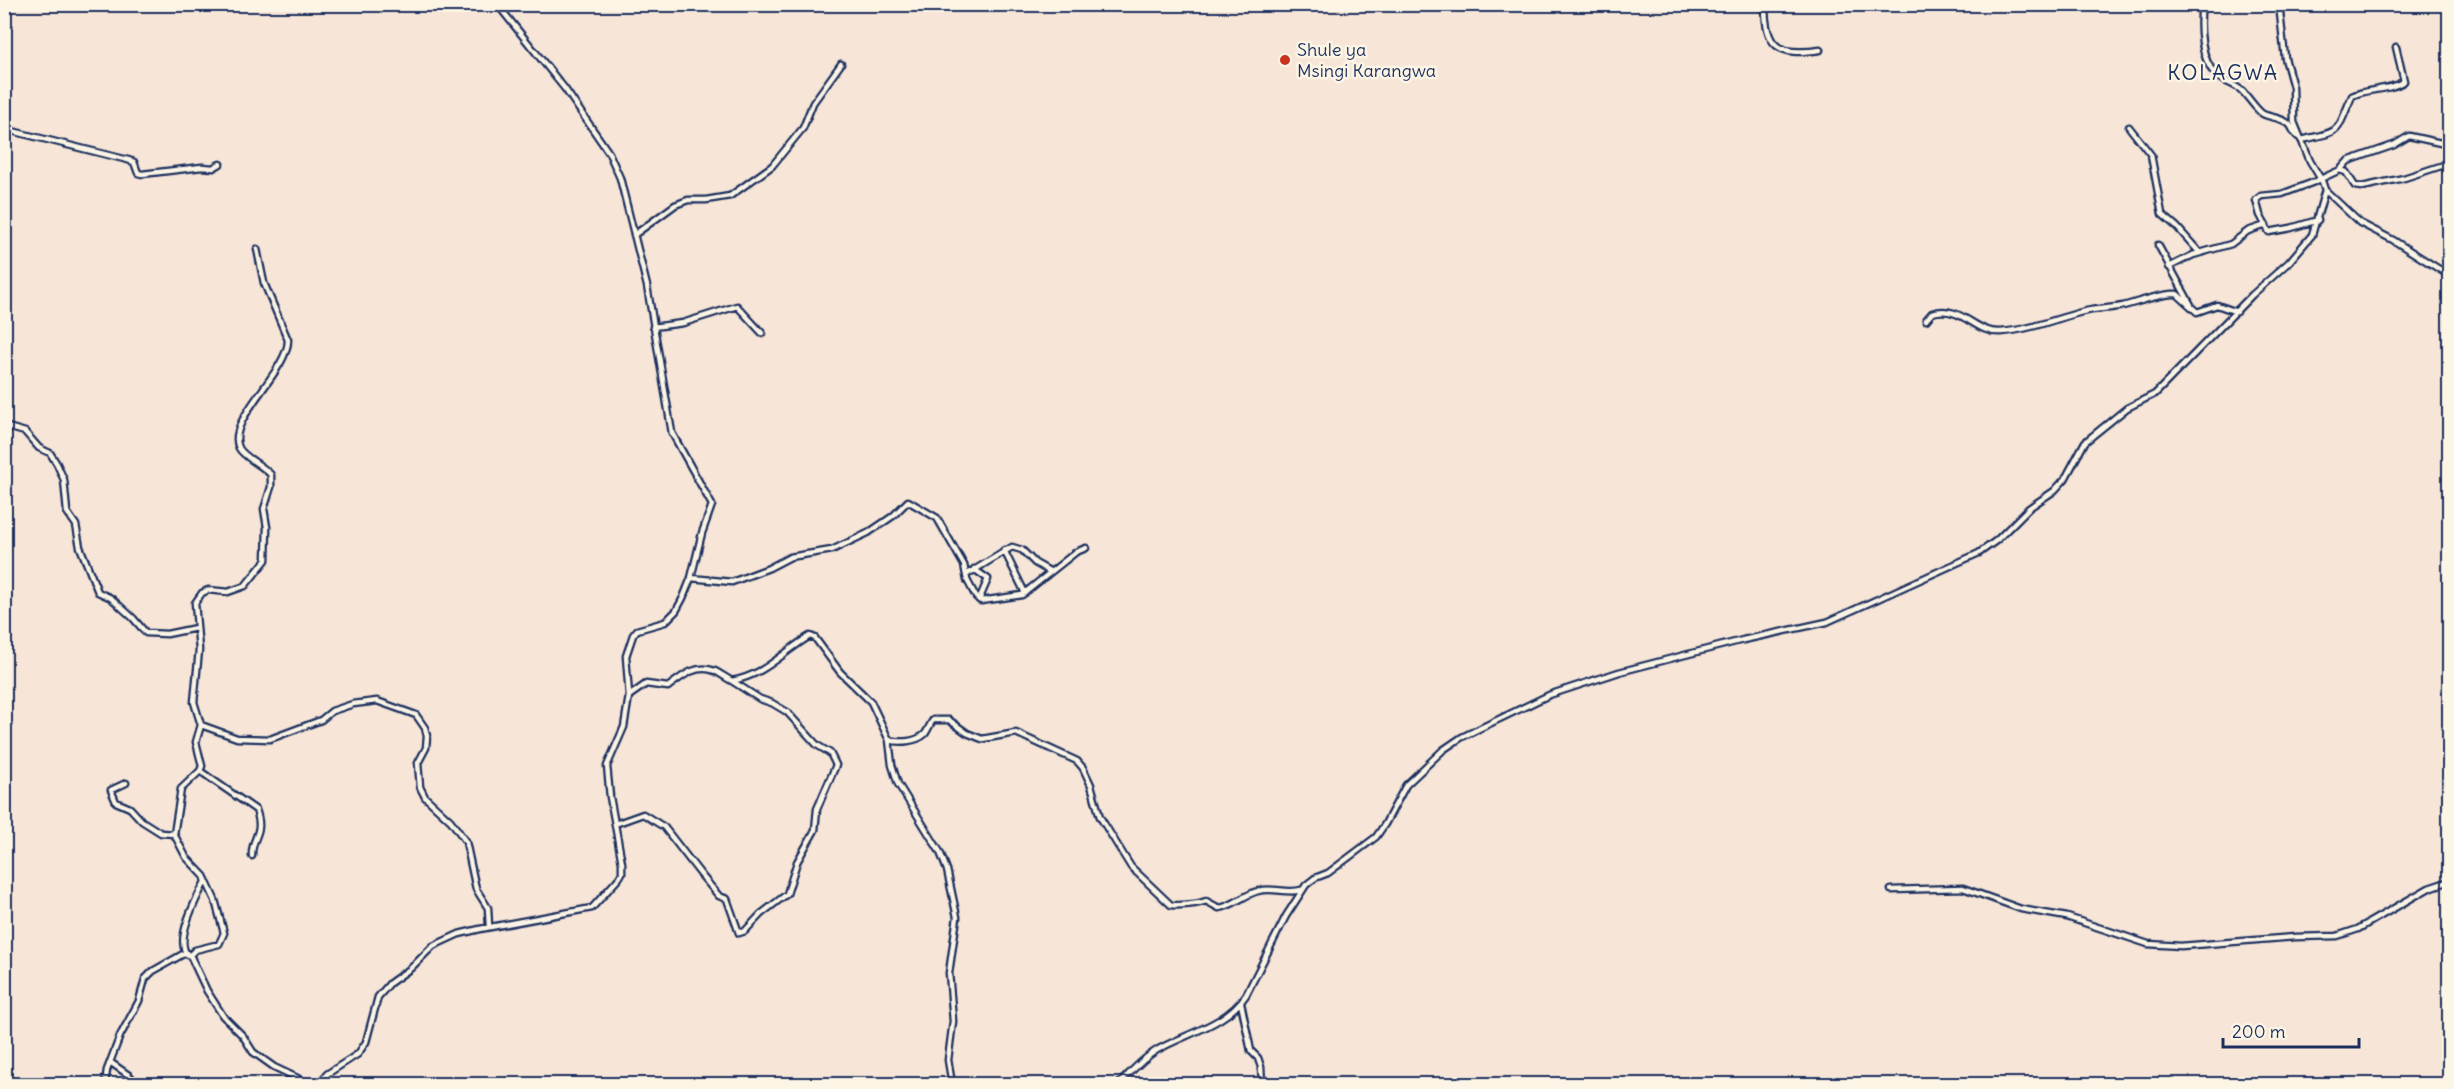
<svg xmlns="http://www.w3.org/2000/svg" width="2454" height="1089" font-family="Delius,sans-serif">
	<rect width="100%" height="100%" fill="#f7e6d7"/>
	<filter id="ink" filterUnits="userSpaceOnUse"><feTurbulence type="fractalNoise" baseFrequency=".0167" numOctaves="2"/><feDisplacementMap in="SourceGraphic" scale="12" xChannelSelector="R" yChannelSelector="G"/><feConvolveMatrix kernelMatrix="1 2 1 2 8 2 1 2 1" color-interpolation-filters="sRGB"/></filter>
	<g filter="url(#ink)">
		<g fill="none" stroke-linecap="round" stroke-linejoin="round">
			<defs>
				<path id="minor" d="M1765 4C1765 48 1778 56 1820 50
					M2202 4C2199 26 2200 60 2217 76 2224 82 2234 84 2241 90 2247 95 2257 111 2263 114 2271 118 2281 117 2289 124 2294 129 2292 133 2300 138
					M2129 127 2151 155 2162 214 2177 227 2200 253
					M4 129 128 160 134 162 138 173 142 174 202 167 213 168 220 164
					M2301 140C2343 131 2336 133 2352 96 2368 88 2390 91 2404 81L2396 47
					M2340 170 2346 172 2355 186 2362 187 2404 178 2450 163
					M2325 190 2360 223 2393 240 2450 276
					M2318 220 2291 228 2269 232 2260 215 2256 200 2261 196 2282 194 2314 182 2340 170 2348 161 2394 145 2409 136 2450 145
					M634 235 675 205 688 200H706L730 196 772 166 803 128 813 103 841 64
					M2158 245 2191 305
					M257 249 264 283 288 340C288 372 225 420 239 448 243 457 263 465 271 475V487L264 509 267 527 266 560 245 586 228 592 208 590 202 593 195 603 199 650 194 702 201 725 196 742 202 766 200 771 181 789 174 834 186 857 204 876 215 900 224 933 219 944 195 950 190 955 207 991 223 1016 243 1036 253 1052 274 1067 310 1084
					M2169 267 2193 255 2231 244 2248 231 2266 225
					M1926 320 1932 313C1962 304 1975 334 2001 332 2029 330 2055 319 2082 312 2095 308 2109 309 2123 306 2139 302 2156 295 2172 294H2177L2197 312 2217 305 2237 312
					M653 327 683 323 737 306 762 333
					M4 426 25 432 39 448 50 453 57 464 64 480 67 512 76 525 80 547 98 592 111 598 133 618 146 633 167 634 196 628
					M1004 550 1025 593
					M974 569 988 579 979 600
					M966 575 1012 547 1022 550 1035 563 1051 572
					M691 578 732 582 769 568 790 557 832 550 868 533 893 516 908 501 937 518 964 565 967 580 976 597 981 601 1022 595 1076 552 1086 548
					M629 696 646 684 668 687C681 677 696 663 715 671 721 674 726 678 732 681 767 674 781 653 810 636L815 638 840 672 871 702 889 740 892 765 898 784 940 852 947 870 957 917 949 973 953 1021 948 1060 952 1084
					M201 725 237 738 270 739 321 720 332 711 353 704 377 701 416 715 425 728 427 736 426 748 418 763 420 787 425 797 451 821 466 842 476 889 488 908 489 927
					M889 740C900 743 916 742 925 734 928 730 930 724 933 720H949L967 733 982 739 1016 733 1077 761 1083 768 1091 785 1100 817 1131 867 1171 905C1178 906 1200 904 1206 901L1219 908C1234 906 1243 895 1258 891 1272 887 1288 894 1301 890
					M200 771 256 810C265 835 251 836 252 856
					M126 783 111 790 116 802 130 808 142 821 161 833 174 834
					M615 824 643 814 664 827 702 876 719 896 727 899 739 933 745 931 761 914 787 894 797 862 815 830 817 809 836 765 830 753 817 745 787 712 772 703 760 699 732 681
					M1891 890 1963 888 2021 909 2067 917 2148 944 2181 946 2295 937 2337 936 2358 929 2429 888 2450 881
					M188 955C173 941 198 895 206 880
					M1241 1003 1251 1051 1258 1058 1261 1067 1262 1084
					M110 1062 130 1076 136 1084
					M105 1084 107 1070 120 1036 139 1001 145 979 153 971 185 953
					M319 1084 327 1074 358 1054 366 1042 378 997 390 983 411 968 433 946 459 934 480 929 592 908 619 878 622 873V863L610 797 607 766 624 727 629 696 626 656 633 635 637 630 665 622 676 611 683 598 691 578 702 533 712 505 672 433 647 286 620 178 609 153 565 89 497 4
					M1119 1084C1131 1072 1142 1059 1157 1050 1187 1033 1226 1025 1246 995L1286 916 1306 885 1315 878 1328 873 1376 837 1385 824 1406 785 1443 750 1462 737 1549 695 1619 672 1743 640 1827 622 1979 553 1997 540 2029 508 2054 491 2065 479 2085 442 2127 408 2155 394 2252 295 2289 262 2312 235 2325 190 2322 181 2310 161 2294 122 2293 87 2285 58 2279 4"/>
			</defs>
			<use href="#minor" stroke="#1b2f5e" stroke-width="9"/>
			<use href="#minor" stroke="#fcf5e5" stroke-width="4.5"/>
		</g>
	</g>
	<circle fill="#c8321e" stroke="#fcf5e5" stroke-width="2" cx="1285" cy="60" r="6"/>
	<g text-anchor="middle" stroke-width="5" stroke-linejoin="round" paint-order="stroke">
		<g font-size="18" fill="#1b2f5e" stroke="#fcf5e5" text-anchor="start">
			<text x="1297" y="56">Shule ya<tspan x="1297" dy="21">Msingi Karangwa</tspan></text>
		</g>
		<g font-size="21" letter-spacing="1.5" fill="#1b2f5e" stroke="#fcf5e5">
			<text x="2223" y="80">KOLAGWA</text>
		</g>
	</g>
	<rect width="2454" height="1089" fill="none" stroke="#fcf5e5" stroke-width="24"/>
	<rect x="12" y="12" width="2430" height="1065" fill="none" stroke="#1b2f5e" stroke-width="2" filter="url(#ink)"/>
	<path d="M2223 1038v9h136v-9" fill="none" stroke="#1b2f5e" stroke-width="3"/>
	<text x="2232" y="1038" font-size="18" fill="#1b2f5e" stroke="#fcf5e5" stroke-width="4.5" paint-order="stroke">200 m</text>
</svg>
